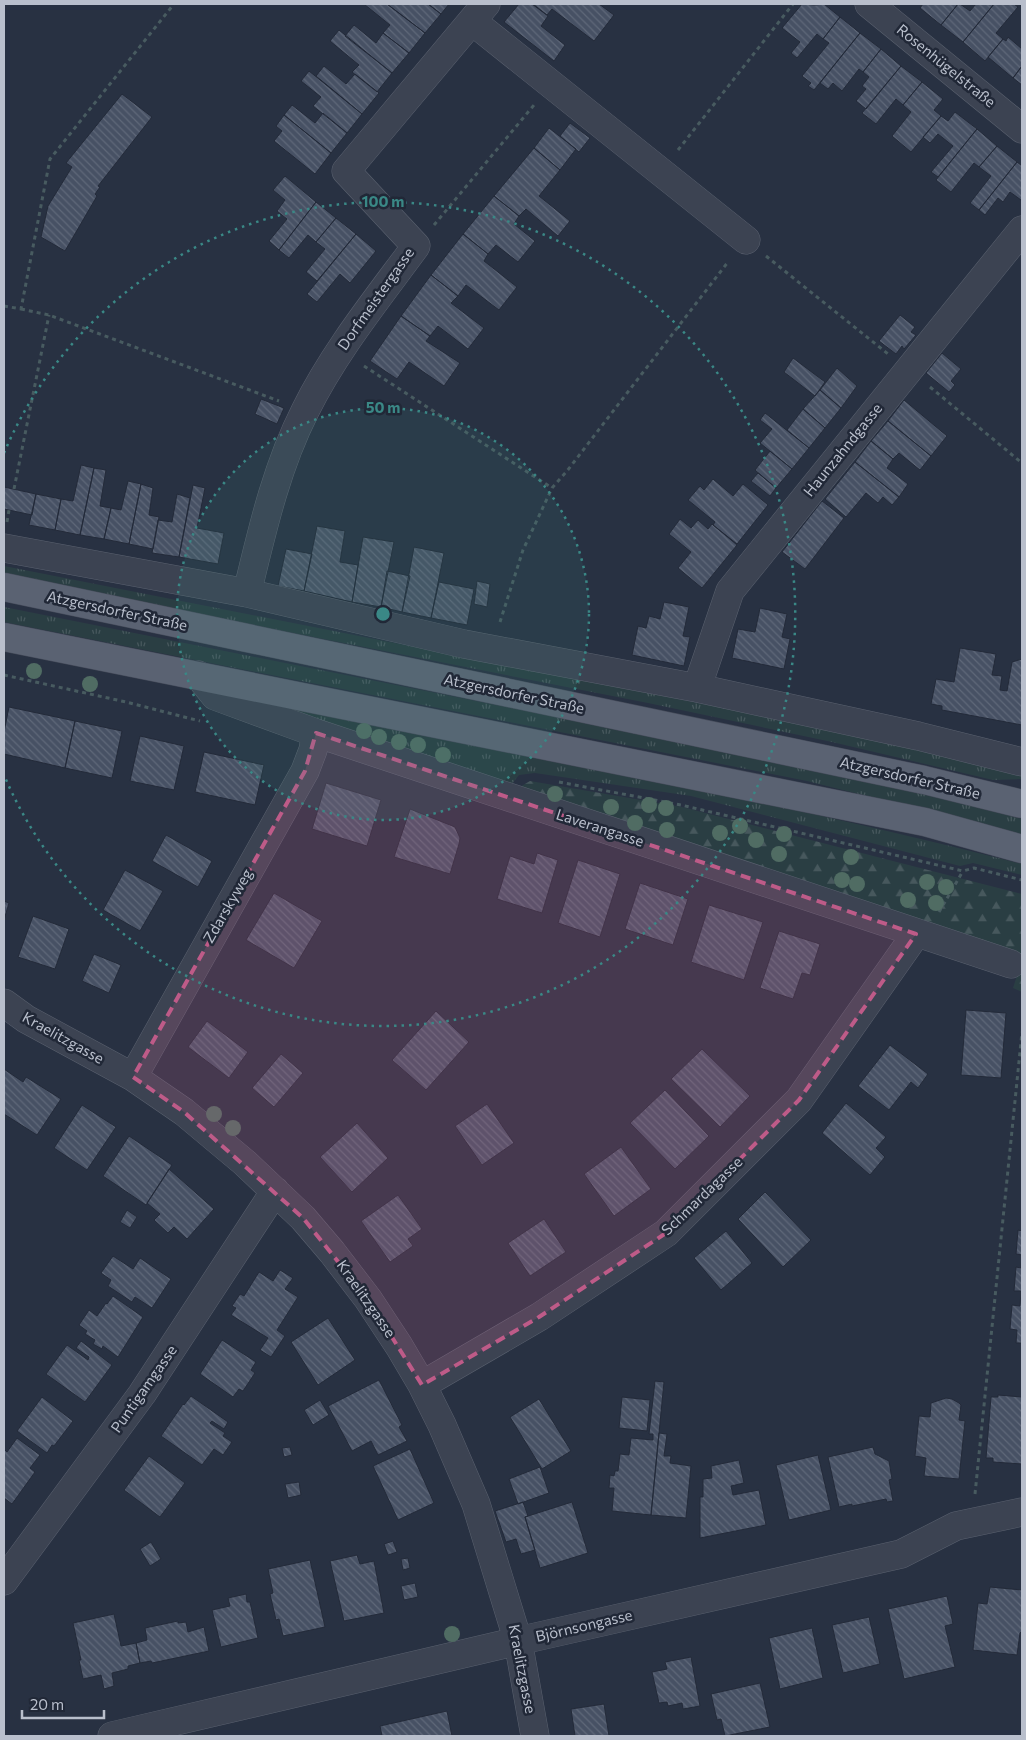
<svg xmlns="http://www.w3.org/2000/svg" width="1026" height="1740" font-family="Commissioner,sans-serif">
	<defs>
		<pattern id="grass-tufts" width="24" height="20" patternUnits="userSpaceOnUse" patternTransform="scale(1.25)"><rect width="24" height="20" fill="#2a3e43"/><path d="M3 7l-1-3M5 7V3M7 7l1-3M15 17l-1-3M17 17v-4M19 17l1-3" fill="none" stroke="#47585d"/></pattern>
		<pattern id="forest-firs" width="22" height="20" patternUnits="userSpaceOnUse" patternTransform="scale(1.25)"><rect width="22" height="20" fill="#2a3e43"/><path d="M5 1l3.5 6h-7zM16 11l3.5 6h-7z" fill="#47585d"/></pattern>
		<pattern id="building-back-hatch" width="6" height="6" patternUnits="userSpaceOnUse" patternTransform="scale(1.25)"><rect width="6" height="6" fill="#475164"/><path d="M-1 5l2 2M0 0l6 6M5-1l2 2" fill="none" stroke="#5f6879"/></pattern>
	</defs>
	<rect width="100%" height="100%" fill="#283142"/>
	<path fill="url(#grass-tufts)" d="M4 566 835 730 1022 771V779L993 780 832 742 648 703 4 576Z
		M4 607 808 767 950 800 1022 819V835L807 781 4 622Z
		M281 705C529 755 778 801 1022 864V875L973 863 960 866 691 796 535 773 519 775 511 785 280 710Z"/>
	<path fill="url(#forest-firs)" d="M530 781 682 807 1022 894V992L1013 988 1021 963 508 794Z"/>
	<path fill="url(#building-back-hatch)" stroke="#232a39" d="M364 4H387L425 33 409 53 383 33 390 25Z
		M387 4H428L441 14 425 33Z
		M428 4H449L441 14Z
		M519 4H532L548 16 541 26 565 45 554 61 504 22Z
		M533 4H599L614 15 594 41 552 9 547 15Z
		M802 4 815 5 824 4 840 17 823 39 817 34 797 58 791 53 800 42 782 28Z
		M923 4H958L941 25 920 8Z
		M958 4H960L970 11 976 4H994L963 42 941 25Z
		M994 4H1014L1018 7 996 33 1003 39 985 61 963 42Z
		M840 17 860 33 814 90 808 86 811 83 802 76 829 43 823 39Z
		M354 25 376 43 383 33 409 53 392 73 345 36Z
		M339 30 392 73 377 92 352 72 359 65 330 41Z
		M860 33 881 49 863 72 859 69 842 91 833 83 828 89 820 83Z
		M1008 37 1022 49V66L1013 78 988 57 1003 39 1006 41Z
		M881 49 901 66 866 109 856 101 866 89 862 86 869 77 863 72Z
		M324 66 346 84 355 74 379 93 362 114 316 76Z
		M901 66 922 82 903 105 896 99 876 124 862 113Z
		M1022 66V85L1013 78Z
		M309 71 362 114 347 133 313 106 321 97 301 81Z
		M922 82 943 99 934 110 941 116 911 152 892 136 911 112 903 105Z
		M122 94 152 117 98 186 100 187 95 194 97 196 65 251 41 237 48 206 72 167 66 163Z
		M292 105 315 123 323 113 347 133 331 153 284 115Z
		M955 112 977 129 938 177 931 172 953 146 938 134 930 143 923 137 941 116 948 121Z
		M284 115 331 153 315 174 274 141 282 131 276 126Z
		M570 123 590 138 579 152 560 136Z
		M549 128 576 149 560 170 534 148Z
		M977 129 997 146 979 167 974 163 951 192 936 180Z
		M997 146 1017 162 979 210 970 203 991 176 979 167Z
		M534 148 560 170 539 196 570 221 558 236 526 209 519 216 494 196Z
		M1017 162 1022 166V198L1021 200 1010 192 1003 202 998 198 985 215 979 210Z
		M285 176 316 202 279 250 269 241 287 219 277 211 285 200 273 190Z
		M494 196 519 216 514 224 535 241 518 262 496 245 488 254 463 234Z
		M316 202 336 218 316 242 308 235 289 258 279 250Z
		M336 218 356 234 317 281 306 272 325 249 316 242Z
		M356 234 376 251 350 283 340 274 317 302 307 294Z
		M463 234 488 254 484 261 517 287 499 310 466 285 458 296 431 275Z
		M431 275 458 296 451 303 484 328 468 349 438 326 430 336 401 316Z
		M900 315 915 327 911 332 916 335 904 349 902 346 896 354 879 341Z
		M401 316 430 336 426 341 460 363 444 386 409 362 397 379 370 361Z
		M942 353 961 369 951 381 955 385 949 392 926 373Z
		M793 358 825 382 815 396 784 372Z
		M837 368 857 386 841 408 820 390Z
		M820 390 841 408 825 428 803 409Z
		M261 399 284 408 277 424 255 414Z
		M904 400 947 436 931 456 888 421Z
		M803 409 825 428 809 448 787 430Z
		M765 413 809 448 792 469 760 443 772 429 760 420Z
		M888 421 931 456 920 470 899 453 893 459 871 441Z
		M871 441 893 459 887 468 908 484 899 497 855 462Z
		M770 451 792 469 776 488 755 470Z
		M855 462 899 497 892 505 883 497 878 503 866 493 846 517 825 499Z
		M81 465 94 468 80 535 55 530 61 499 73 501Z
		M94 468 106 470 100 506 111 508 104 539 80 535Z
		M758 473 776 488 770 496 751 481Z
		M713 479 733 496 743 484 768 505 737 544 713 525 715 522 688 500 700 486 704 490Z
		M128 481 141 484 129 544 104 539 111 508 121 510Z
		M141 484 153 488 149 515 159 517 153 549 129 544Z
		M193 485 205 488 197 528 224 533 218 564 179 557Z
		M4 487 36 494 32 515 4 509Z
		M36 494 61 499 55 530 29 525Z
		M177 494 190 498 179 557 152 553 158 520 172 522Z
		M822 501 844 518 805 569 782 552Z
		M680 519 691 528 698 520 708 529 712 524 737 545 702 588 678 568 691 552 669 534Z
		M317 526 345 531 340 562 358 565 352 602 304 591Z
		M363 537 394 542 381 607 352 602Z
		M414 547 444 553 431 618 402 612Z
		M286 549 312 554 304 591 278 586Z
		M387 571 410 576 402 612 381 607Z
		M477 581 490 584 487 607 474 604Z
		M439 582 474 589 467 625 431 618Z
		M664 602 689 607 683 636 690 637 684 666 632 655 638 626 646 628 649 616 660 619Z
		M760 608 787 614 782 637 790 639 784 669 732 658 738 629 755 632Z
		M960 648 996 654 992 675 1002 676 1000 690 1007 691 1012 662 1022 659V725L942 710V706L931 704 936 679 954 682Z
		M9 707 75 721 65 768 4 754V732Z
		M75 721 122 731 112 778 65 768Z
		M140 736 184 746 174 790 130 781Z
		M204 752 264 765 255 805 195 792Z
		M326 783 381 800 367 846 312 829Z
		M410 809 455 827 460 838 459 844 450 874 394 857Z
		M166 835 212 861 198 887 152 861Z
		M537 853 558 860 542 913 497 899 510 856 534 864Z
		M578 860 620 874 600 937 558 923Z
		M125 870 163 891 140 931 103 910Z
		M640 883 688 899 673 945 625 929Z
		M274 893 322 921 294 968 246 940Z
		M4 901 9 903 4 920Z
		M709 905 763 922 744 980 691 962Z
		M33 916 69 929 55 969 18 957Z
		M779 931 820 944 810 975 802 973 793 999 760 988Z
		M94 954 121 965 109 993 82 981Z
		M966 1010 1006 1013 1001 1078 961 1075Z
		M436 1011 469 1042 426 1090 392 1060Z
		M207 1021 248 1052 229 1078 188 1047Z
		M890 1045 928 1074 918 1088 911 1082 889 1110 858 1086Z
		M702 1049 750 1096 720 1127 671 1079Z
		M281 1054 303 1073 274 1107 252 1088Z
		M4 1069 23 1082 26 1077 61 1099 37 1135 4 1114Z
		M665 1090 709 1136 675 1169 630 1123Z
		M846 1103 886 1137 876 1148 885 1157 870 1175 822 1133Z
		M487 1104 514 1143 482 1165 455 1126Z
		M82 1105 116 1127 87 1170 54 1148Z
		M357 1123 388 1158 352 1192 320 1157Z
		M129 1136 172 1165 146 1205 103 1176Z
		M621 1147 651 1189 614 1216 584 1174Z
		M169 1169 214 1209 187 1239 174 1227 168 1233 154 1220 160 1214 147 1203Z
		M765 1192 811 1240 783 1267 738 1219Z
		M398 1195 422 1229 408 1239 413 1246 390 1262 361 1221Z
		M127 1210 137 1217 130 1228 120 1222Z
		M544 1219 566 1252 530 1276 508 1243Z
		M1018 1230 1022 1231V1255L1016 1254Z
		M726 1231 752 1263 721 1290 694 1258Z
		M1022 1255V1343H1016L1017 1330 1010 1329 1012 1305 1020 1306 1021 1291H1014L1016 1267 1021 1268Z
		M113 1256 133 1269 140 1258 171 1279 152 1308 135 1297 132 1302 108 1286 111 1280 101 1273Z
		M280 1270 293 1278 285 1289 298 1297 277 1330 285 1336 271 1357 260 1350 268 1338 231 1315 236 1308 232 1306 240 1294 244 1296 259 1272 273 1281Z
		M113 1296 143 1317 118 1357 103 1346 102 1349 93 1344 95 1340 85 1334 87 1331 79 1325 89 1310 97 1316 106 1303 107 1304Z
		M328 1318 355 1360 318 1385 291 1342Z
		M222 1340 256 1362 251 1370 255 1373 243 1391 239 1389 233 1397 200 1374Z
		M81 1341 112 1365 85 1402 46 1374 67 1345 88 1360 89 1357 76 1348Z
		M379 1380 402 1425 399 1427 407 1441 378 1455 371 1441 352 1451 328 1406Z
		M655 1381 664 1382 651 1515 612 1511 614 1488H609L610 1475 614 1476 615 1471H618L620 1454 629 1455 631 1438 653 1440V1434H649Z
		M998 1395 1022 1397V1464L993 1462V1458H986L991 1397H998Z
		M191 1396 228 1422 224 1429 212 1421 210 1423 225 1433 223 1436 232 1442 223 1455 214 1449 202 1465 161 1436 183 1404 184 1405Z
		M42 1397 73 1421 54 1446 52 1445 47 1453 17 1431Z
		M622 1397 650 1400 647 1431 619 1428Z
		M946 1398 952 1399 959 1403 961 1405 959 1420 965 1421 959 1479 924 1476 926 1458 915 1456 919 1416 930 1417 931 1403Z
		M539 1399 571 1451 542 1469 510 1417Z
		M320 1400 329 1415 313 1425 304 1410Z
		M659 1433 667 1434 664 1456H671L670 1463 691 1466 686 1518 651 1515Z
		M17 1438 40 1455 30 1468 35 1472 12 1504 4 1498V1449L7 1452Z
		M290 1447 292 1455 284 1457 282 1448Z
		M873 1447 875 1454 889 1461 892 1479 889 1480 893 1501 887 1502 886 1499 852 1506V1504L839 1507 828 1457Z
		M410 1449 434 1503 398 1520 373 1466Z
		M818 1455 831 1510 789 1520 776 1465Z
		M149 1456 185 1483 160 1517 124 1490Z
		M739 1460 744 1483 731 1486 733 1495 759 1490 766 1525 700 1538V1497H703V1479L712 1478 711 1466Z
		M540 1467 549 1493 518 1504 509 1479Z
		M299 1482 301 1495 288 1498 285 1484Z
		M523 1502 528 1516 525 1517 535 1550 521 1554 516 1539 506 1542 495 1511Z
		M572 1502 588 1553 540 1568 525 1517Z
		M393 1541 397 1552 388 1555 384 1544Z
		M151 1542 161 1559 150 1566 140 1549Z
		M357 1555 360 1564 374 1561 384 1613 344 1621 330 1561Z
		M408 1558 410 1568 403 1570 401 1559Z
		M310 1560 325 1627 283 1636 279 1619 276 1620 270 1594 273 1593 268 1569Z
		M415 1583 418 1597 404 1600 401 1586Z
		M990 1587 1022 1590V1631L1020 1633 1017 1655 973 1650 978 1603 987 1604Z
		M246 1594 247 1602H250L258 1638 221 1647 212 1610 230 1606 228 1598Z
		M947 1596 953 1624 945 1626 955 1667 904 1679 888 1609Z
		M114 1614 121 1646 136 1643 140 1663 128 1666V1669L112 1673 114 1686 104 1689 101 1675 83 1679 79 1660H81L73 1623Z
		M869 1617 880 1664 843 1673 832 1625Z
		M178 1621V1623L186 1622 188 1632 204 1627 209 1651 152 1663 151 1661 140 1663 136 1643 147 1640 145 1628Z
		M812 1628 823 1678 780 1689 769 1638Z
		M691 1657 700 1706 683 1709 682 1703 668 1706 667 1702 659 1703 652 1672 667 1669 665 1662Z
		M760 1683 770 1727 725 1736 721 1719 717 1720 711 1694Z
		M604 1704 609 1736H575L571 1709Z
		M447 1711 452 1736H382L380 1726Z"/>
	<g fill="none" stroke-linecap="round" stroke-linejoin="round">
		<defs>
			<path id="minor" d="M869 4 1022 129
				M472 21 746 240
				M4 548 247 593 464 644 697 688 918 736 1022 762
				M247 593C262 531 276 468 305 411 334 352 377 299 416 246L346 171 486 4
				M198 675 215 696 316 733 1011 964
				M697 688 730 591 1022 230
				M4 1003 26 1019 133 1077 184 1112 245 1163 303 1218 332 1252 368 1299 399 1346 422 1385 442 1425 476 1504 518 1641 535 1736
				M133 1077 305 771 313 750 316 733
				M422 1385 539 1317 666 1233 799 1100 916 934
				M4 1581 142 1394 275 1191
				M112 1736 518 1641 901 1554 956 1526 1022 1512"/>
			<path id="major" d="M4 587 924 780 1022 804
				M4 637 925 822 1022 849"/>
		</defs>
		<use href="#minor" stroke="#5a616f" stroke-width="29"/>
		<use href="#major" stroke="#464c5b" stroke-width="29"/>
		<path stroke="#485b60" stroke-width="3" stroke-dasharray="4 4" stroke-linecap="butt" d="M678 150 793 4
			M434 225 534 105
			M766 256 888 354
			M4 306 21 309 50 159 174 4
			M21 309 49 315 279 401
			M364 366 552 488
			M930 387 1022 463
			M14 489 49 315
			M7 522 9 510
			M500 622 523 550 552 488 567 471 728 262
			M4 675 126 702 200 721
			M559 782 681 805 963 871 974 868 1022 880
			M939 912 963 871
			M975 1494 1022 1032"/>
		<use href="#minor" stroke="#3c4352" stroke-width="28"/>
		<use href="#major" stroke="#5a6272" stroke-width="28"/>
	</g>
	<g fill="#506c63">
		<circle cx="34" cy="671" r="8"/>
		<circle cx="90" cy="684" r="8"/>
		<circle cx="364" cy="731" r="8"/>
		<circle cx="379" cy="737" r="8"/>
		<circle cx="399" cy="742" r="8"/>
		<circle cx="418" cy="745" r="8"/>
		<circle cx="443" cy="755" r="8"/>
		<circle cx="555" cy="794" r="8"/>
		<circle cx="649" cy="805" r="8"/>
		<circle cx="611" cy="807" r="8"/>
		<circle cx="666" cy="808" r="8"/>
		<circle cx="635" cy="823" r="8"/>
		<circle cx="740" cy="826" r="8"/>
		<circle cx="667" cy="830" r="8"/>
		<circle cx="720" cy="833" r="8"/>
		<circle cx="784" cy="834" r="8"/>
		<circle cx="756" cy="840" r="8"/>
		<circle cx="779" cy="854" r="8"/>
		<circle cx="851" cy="857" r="8"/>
		<circle cx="842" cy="880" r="8"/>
		<circle cx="927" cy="882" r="8"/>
		<circle cx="857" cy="884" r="8"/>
		<circle cx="946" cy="887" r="8"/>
		<circle cx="908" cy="900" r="8"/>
		<circle cx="936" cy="903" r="8"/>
		<circle cx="214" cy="1114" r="8"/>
		<circle cx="233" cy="1128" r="8"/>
		<circle cx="452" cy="1634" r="8"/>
	</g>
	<path fill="#be5b88" fill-opacity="0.2" stroke="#be5b88" stroke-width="4" stroke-dasharray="10 6" stroke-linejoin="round" d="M316 733 916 934 799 1100 666 1233 539 1317 422 1385 368 1299 303 1218 184 1112 133 1077 305 771Z"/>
	<circle cx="383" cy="614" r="206" fill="#3a8886" fill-opacity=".12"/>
	<g fill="none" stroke="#3a8886" stroke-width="2.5" stroke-dasharray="2.5 5">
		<circle cx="383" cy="614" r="206"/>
		<path d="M4 453A412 412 0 1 1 4 775"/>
	</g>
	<g text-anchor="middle" stroke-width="5" stroke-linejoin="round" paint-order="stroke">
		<g font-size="15" fill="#b9bfcc" stroke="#212837">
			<text transform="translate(946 66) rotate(39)" y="5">Rosenhügelstraße</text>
			<text transform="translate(376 299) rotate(-55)" y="5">Dorfmeistergasse</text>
			<text transform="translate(843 450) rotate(-51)" y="5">Haunzahndgasse</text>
			<text transform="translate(117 611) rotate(12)" y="5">Atzgersdorfer Straße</text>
			<text transform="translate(514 694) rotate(12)" y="5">Atzgersdorfer Straße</text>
			<text transform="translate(910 778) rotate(13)" y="5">Atzgersdorfer Straße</text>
			<text transform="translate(600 828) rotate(18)" y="5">Laverangasse</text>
			<text transform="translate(228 906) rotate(-60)" y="5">Zdarskyweg</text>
			<text transform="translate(63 1038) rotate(29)" y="5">Kraelitzgasse</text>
			<text transform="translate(702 1196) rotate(-44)" y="5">Schmardagasse</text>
			<text transform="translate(366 1299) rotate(55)" y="5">Kraelitzgasse</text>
			<text transform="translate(144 1389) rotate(-55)" y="5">Puntigamgasse</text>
			<text transform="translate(584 1626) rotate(-13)" y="5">Björnsongasse</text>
			<text transform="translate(522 1669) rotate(79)" y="5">Kraelitzgasse</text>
		</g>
	</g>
	<circle cx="383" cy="614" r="8" fill="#3a8886" stroke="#212837" stroke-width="2.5"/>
	<g font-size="15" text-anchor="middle" font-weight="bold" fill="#3a8886" stroke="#212837" stroke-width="5" stroke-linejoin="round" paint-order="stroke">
		<text x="383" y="207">100 m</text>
		<text x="383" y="413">50 m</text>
	</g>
	<rect width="1026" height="1740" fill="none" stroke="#b9bfcc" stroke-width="10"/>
	<path d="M22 1710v8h82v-8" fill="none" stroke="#b9bfcc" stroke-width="2.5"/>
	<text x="30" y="1710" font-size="15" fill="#b9bfcc" stroke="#212837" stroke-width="4" paint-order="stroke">20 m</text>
</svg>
